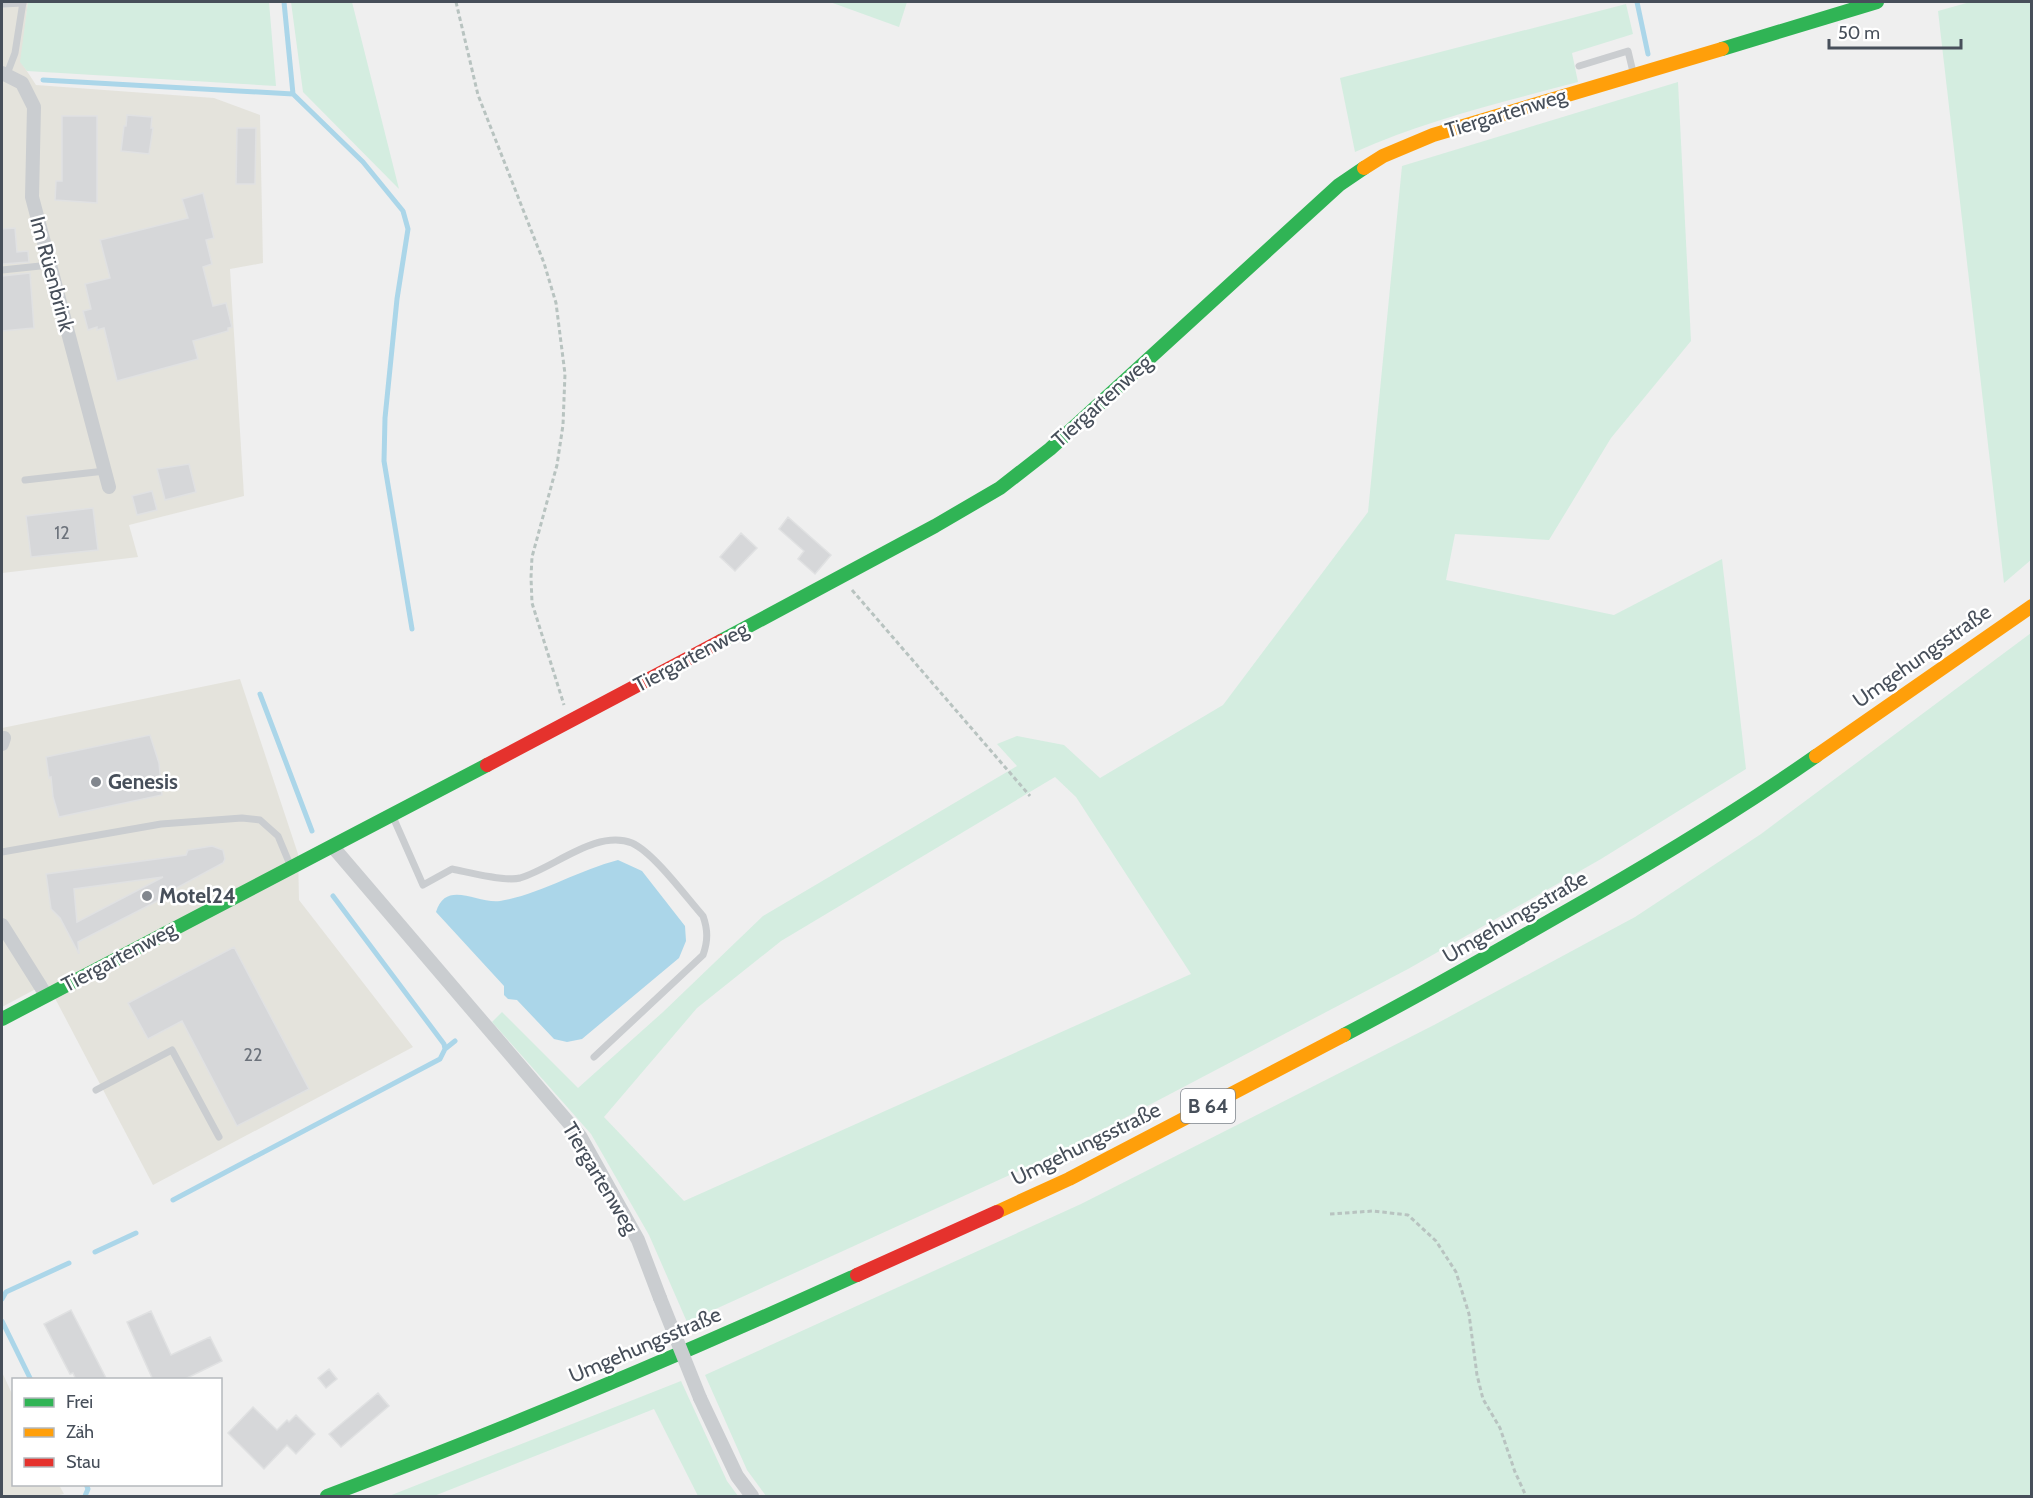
<svg xmlns="http://www.w3.org/2000/svg" width="2033" height="1498" font-family="Cabin,sans-serif">
	<rect width="100%" height="100%" fill="#efefef"/>
	<path fill="#e4e3dc" d="M2 2H28L21 62 36 85 214 98 260 115 263 263 230 269 244 496 129 525 138 557 2 573Z
		M240 679 298 854 299 900 413 1047 153 1185 47 983 2 1007V728Z
		M2 1372 13 1396 14 1484 59 1485 64 1494 54 1496H2Z"/>
	<path fill="#d4ede0" fill-rule="evenodd" d="M28 2H269L276 86 27 71 20 62Z
		M291 2H352L399 189 303 92Z
		M830 2H907L899 27Z
		M1970 2H2031L2032 559 2004 583 1938 11Z
		M1626 4 1633 34 1572 53 1578 82C1503 102 1426 120 1355 152L1340 78Z
		M1678 82 1691 341 1611 438 1549 540 1455 534 1446 580 1614 615 1722 559 1746 769 1601 859 1408 969 1056 1154 687 1322 649 1235 591 1134 492 1022 502 1012 578 1088 663 1012 763 916 1017 766 997 744 1017 736 1064 745 1100 778 1223 705 1368 512 1402 166ZM1055 777 1076 797 1191 974 684 1201 604 1117 697 1008 781 941Z
		M2031 633V1496H766L747 1470 705 1375 1081 1204 1434 1025 1635 917 1761 834Z
		M681 1381 727 1481 738 1496H698L654 1409 434 1496H389Z"/>
	<path fill="#abd6e9" d="M618 860 642 871 685 926 686 941 679 958 582 1039 567 1042 554 1039 517 1000 508 999 504 995V986L436 912C446 879 477 904 500 901 538 895 579 870 618 860Z"/>
	<g fill="none" stroke-linecap="round" stroke-linejoin="round">
		<path stroke="#abd6e9" stroke-width="5" d="M284 2 293 94 363 162 403 211 408 229 397 299 385 418 384 461 412 629
			M1637 2 1648 54
			M43 80 293 94
			M260 694 312 831
			M445 1049 455 1041
			M173 1200 440 1059 445 1049 444 1044 333 896
			M95 1252 136 1233
			M2 1299 6 1292 69 1263
			M2 1321 31 1380
			M85 1496 88 1489 86 1484"/>
	</g>
	<path fill="#d6d7d9" stroke="#e0e1e2" stroke-width="1.5" fill-rule="evenodd" d="M127 115 152 117 151 128H153L149 154 121 151 124 126H126Z
		M62 116H97V203L55 200 56 181H62Z
		M237 128H256L255 184H236Z
		M203 193 214 238 206 240 212 264 203 267 213 306 226 303 232 327 228 328V331L193 341 198 359 117 381 104 328 97 330V327L88 330 83 311 91 309 85 284 110 278 100 240 188 218 182 199Z
		M15 228 17 252 28 251 29 262 2 264V229Z
		M30 273 34 328 2 331V276Z
		M189 464 196 492 165 500 157 469Z
		M152 491 157 510 137 515 132 496Z
		M93 508 98 550 31 557 26 516Z
		M788 517 831 555 815 574 798 559 804 551 779 529Z
		M741 533 757 548 735 571 720 557Z
		M150 735 159 763 162 795 59 817 53 797 51 777 49 778 46 757Z
		M212 846 223 850 225 859 223 863 171 891 173 893 78 942 79 954 60 918 51 909 46 874 186 855 188 850ZM163 877 77 922 74 889Z
		M234 947 309 1089 237 1126 182 1021 148 1039 128 1003Z
		M71 1310 107 1380H76L73 1373 70 1374 44 1324Z
		M151 1311 171 1355 210 1337 222 1361 183 1380H153L127 1322Z
		M329 1369 337 1379 326 1388 318 1378Z
		M378 1393 389 1406 341 1447 329 1434Z
		M253 1407 277 1430 287 1420 289 1422 296 1415 315 1434 296 1454 287 1445 264 1469 228 1433Z"/>
	<g fill="none" stroke-linecap="round" stroke-linejoin="round">
		<path stroke="#b8c3c0" stroke-width="3" stroke-dasharray="4.5 3" stroke-linecap="butt" d="M456 2 478 95 544 263 556 303 565 374 563 425 557 465 532 557 531 577 532 603 564 705
			M852 590 1030 796
			M1330 1214 1373 1211 1408 1215 1436 1241 1456 1272 1469 1314 1477 1375 1483 1399 1500 1428 1515 1472 1526 1496"/>
		<path stroke="#cacdd0" stroke-width="7" d="M2 4 23 3
			M1579 66 1628 51 1633 72
			M7 74 15 53 23 2
			M2 270 50 265
			M25 480 105 471
			M393 817 423 885 452 869C468 872 505 882 520 878 554 868 596 829 632 843 654 853 686 897 703 916 708 930 708 941 703 955L594 1057
			M2 852 161 824 242 818 260 820 278 836 291 867
			M96 1090 172 1050 219 1137"/>
		<path stroke="#cacdd0" stroke-width="14" d="M2 73 22 83 34 107 32 197 109 487
			M2 744 4 738
			M333 847 580 1136 638 1240 660 1298
			M2 925 46 995
			M700 1398 737 1476 752 1496"/>
		<path stroke="#30b455" stroke-width="14" d="M1722 49 1877 2
			M721 641 935 526 1000 488 1050 449 1339 185 1364 168
			M2 1019 487 765
			M1344 1035C1416 997 1487 957 1558 916 1646 866 1733 814 1816 756
			M327 1496C506 1429 683 1354 857 1275"/>
		<path stroke="#ff9f0a" stroke-width="14" d="M1364 168 1383 156 1433 135 1722 49
			M1816 756 2032 606
			M997 1212 1069 1179 1344 1035"/>
		<path stroke="#e5322d" stroke-width="14" d="M487 765 721 641
			M857 1275 997 1212"/>
		<path stroke="#cacdd0" stroke-width="14" d="M660 1298 700 1398"/>
	</g>
	<g fill="#82878e" stroke="#fff" stroke-width="2">
		<circle cx="96" cy="782" r="6"/>
		<circle cx="147" cy="896" r="6"/>
	</g>
	<g text-anchor="middle" stroke-width="5" stroke-linejoin="round" paint-order="stroke">
		<g font-size="18" fill="#6c727b">
			<text x="62" y="539">12</text>
			<text x="253" y="1061">22</text>
		</g>
		<rect fill="#fff" stroke="#7e848c" stroke-width="1.5" x="1181" y="1089" width="54" height="34" rx="4.5"/>
		<g font-size="20" font-weight="bold" fill="#474f5a">
			<text x="1208" y="1113">B 64</text>
		</g>
		<g font-size="21" fill="#474f5a" stroke="#fff">
			<text transform="translate(1506 113) rotate(-17)" y="7">Tiergartenweg</text>
			<text transform="translate(52 274) rotate(75)" y="7">Im Rüenbrink</text>
			<text transform="translate(1102 401) rotate(-42)" y="7">Tiergartenweg</text>
			<text transform="translate(1922 656) rotate(-35)" y="7">Umgehungsstraße</text>
			<text transform="translate(691 657) rotate(-28)" y="7">Tiergartenweg</text>
			<text transform="translate(1515 917) rotate(-30)" y="7">Umgehungsstraße</text>
			<text transform="translate(119 957) rotate(-28)" y="7">Tiergartenweg</text>
			<text transform="translate(1086 1144) rotate(-26)" y="7">Umgehungsstraße</text>
			<text transform="translate(600 1178) rotate(59)" y="7">Tiergartenweg</text>
			<text transform="translate(645 1345) rotate(-23)" y="7">Umgehungsstraße</text>
		</g>
		<g font-size="21" font-weight="bold" fill="#474f5a" stroke="#fff" text-anchor="start">
			<text x="108" y="789">Genesis</text>
			<text x="159" y="903">Motel24</text>
		</g>
	</g>
	<rect width="2033" height="1498" fill="none" stroke="#474f5a" stroke-width="6"/>
	<rect x="12" y="1378" width="210" height="108" fill="#ffffff" stroke="#b5b9bd" stroke-width="1.5"/>
	<rect x="24" y="1398" width="30" height="9" fill="#30b455" stroke="#b5b9bd" stroke-width="1.5"/>
	<text x="66" y="1408" font-size="18" fill="#474f5a">Frei</text>
	<rect x="24" y="1428" width="30" height="9" fill="#ff9f0a" stroke="#b5b9bd" stroke-width="1.5"/>
	<text x="66" y="1438" font-size="18" fill="#474f5a">Zäh</text>
	<rect x="24" y="1458" width="30" height="9" fill="#e5322d" stroke="#b5b9bd" stroke-width="1.5"/>
	<text x="66" y="1468" font-size="18" fill="#474f5a">Stau</text>
	<path d="M1829 39v9h132v-9" fill="none" stroke="#474f5a" stroke-width="3"/>
	<text x="1838" y="39" font-size="18" fill="#474f5a" stroke="#ffffff" stroke-width="4.5" paint-order="stroke">50 m</text>
</svg>
